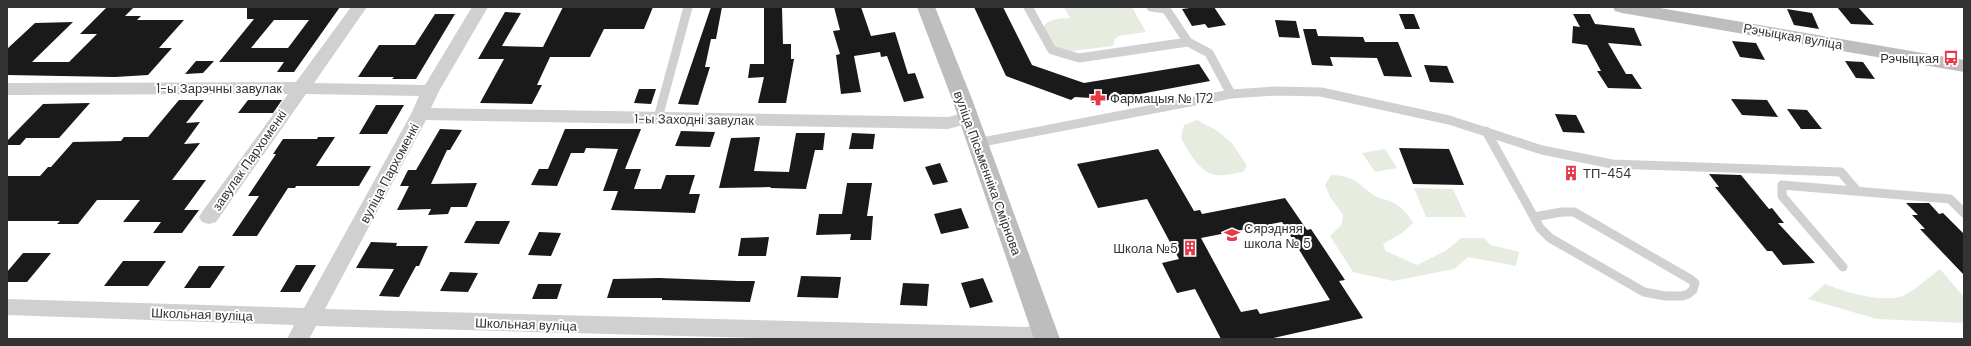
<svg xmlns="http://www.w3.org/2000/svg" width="1971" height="346" font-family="'DM Sans',sans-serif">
	<rect width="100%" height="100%" fill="#fff"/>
	<path fill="#e6ecdf" d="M1064 7H1132L1146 32 1119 36 1115 39 1113 46 1071 51 1054 47 1044 28C1046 18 1061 19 1070 18Z
		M1197 120 1216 130 1232 143 1247 166 1243 172C1235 173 1225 176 1217 175 1199 173 1189 152 1181 138L1184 125Z
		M1385 149 1397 168 1375 172 1362 153Z
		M1331 175C1357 176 1356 183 1375 196 1379 198 1383 199 1387 200 1399 204 1407 212 1413 223L1402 233 1383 244 1386 251 1417 265 1447 250 1461 238H1484L1491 245 1519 252 1516 266 1468 257 1454 269 1393 281 1353 272 1330 236 1342 224 1343 215 1330 197 1325 185Z
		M1414 188 1453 189 1466 217H1426Z
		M1940 269 1964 297V323L1877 319 1808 299 1825 284C1846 292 1876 302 1900 297 1911 294 1930 276 1940 269Z"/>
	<path fill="#1a1a1a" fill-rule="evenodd" d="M107 7H134L125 16H141L137 20H184L159 48H172L148 75 115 77 7 75V49L35 23 73 22 32 62H69L97 34H80Z
		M247 7H340L294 72H277L284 62H219L254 19H247ZM274 20H309L288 48H251Z
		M563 7H653L644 29H604L590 57H550L537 85H542L532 104 480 103 504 59H478L505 12 521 13 502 46 543 47Z
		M711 7H722L716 39H711L705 67H710L698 105 678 104Z
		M764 7H782L783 44H791V59H794L786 103H758L764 77 748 78 750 64H764Z
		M834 7H861L871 36 895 32 908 74 915 73 924 98 904 102 887 56 881 57 880 52 854 56 861 92 841 94 836 55 840 54 833 31 840 30Z
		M974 7H1003L1032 65 1084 83 1199 64 1210 81 1092 103 1091 98 1075 97 1071 100 1006 76Z
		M1197 7H1214L1226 25 1208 28 1205 24 1192 26 1182 9Z
		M1837 7H1858L1874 25 1851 24Z
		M1787 9 1812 13 1819 29 1794 25Z
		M435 14H455L416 79H392L394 77H358L379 45H415Z
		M1399 14H1414L1420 29H1405Z
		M1573 14H1590L1595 24 1634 28 1642 46 1608 43 1626 74H1632L1642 89 1608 88 1597 71H1601L1587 45 1572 43 1573 26 1580 27Z
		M1275 20 1296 21 1300 38 1279 37Z
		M1303 29H1316L1318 36 1363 37 1365 42H1398L1412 77 1384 76 1377 58 1330 57 1333 66 1312 65Z
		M1732 41 1756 43 1765 60 1740 57Z
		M196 61H214L203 73 185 74Z
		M1845 61 1863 62 1875 79 1856 78Z
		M1424 65 1447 66 1454 83 1430 82Z
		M639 89H656L651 104 634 103Z
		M1731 99 1767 100 1778 117 1742 115Z
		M179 100H204L186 123 200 122 184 144 200 143 172 180H206L184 210H199L182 233H153L161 222H123L140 200H97L78 224H57L60 221H7V176H40L48 167H51L73 142 121 141 124 137H148Z
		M248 100H282L273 113H238Z
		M90 103 59 138H26L20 145H7V141L43 104Z
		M376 105H404L387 134H359Z
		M1787 109 1807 110 1822 129H1801Z
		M1555 114 1576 115 1585 133 1563 132Z
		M440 129 462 130 450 150H447L431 184 477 183 467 207H451L448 214 428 215 431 209 397 210 409 186H400L408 170H416Z
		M565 129H641L625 169H641L634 189H661L666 175H695L689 194H700L695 213 611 210 618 191H603L618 149 586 148 584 153H571L557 186 531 185 539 169H548Z
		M681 131 715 132 710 147 675 146Z
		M796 133H825L823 150H815L806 189 770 188 771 187 719 188 731 138 760 137 754 171 789 172Z
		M852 133 875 134 873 149H849Z
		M318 137H335L316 166H371L359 186H296L295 188H288L257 236H232L259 196H248L276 154H273L283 139H317Z
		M1399 148 1449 149 1464 185 1413 184Z
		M1158 149 1194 211 1200 210 1202 214 1285 198 1307 230 1311 229 1345 280 1339 281 1363 318 1269 339H1221L1195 289 1177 293 1162 263 1179 259 1147 199 1098 208 1077 164ZM1282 222 1330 300 1260 314 1257 309 1241 312 1201 238Z
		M940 163 948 182 933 185 925 167Z
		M1709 174 1741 175 1769 209 1772 208 1784 223H1778L1815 263 1783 265 1772 251H1767L1715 187H1719Z
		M847 183H872L867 216H873L871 240H850L851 234 816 235 819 214H842Z
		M1906 203H1929L1939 214 1943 213 1964 234V275L1920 229H1925L1912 215H1918Z
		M961 208 969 228 941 234 934 214Z
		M476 221H510L499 244 464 243Z
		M539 232 561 233 551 256 528 255Z
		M769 237 766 256H738L741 238Z
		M371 242 397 243 396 246H428L419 266H416L399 297 379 296 394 269 356 268Z
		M23 253H51L27 282H7V272Z
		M123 261H166L148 286H104Z
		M296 265H316L300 292H280Z
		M199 266H225L210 288H184Z
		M450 272 478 273 468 292 440 291Z
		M801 276 841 277 838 298 797 297Z
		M659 278 738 281H755L750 302 662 300V298H607L613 279Z
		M983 278 993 302 970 308 961 283Z
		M903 283 929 284 927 306 900 305Z
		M538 284H562L557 299H532Z"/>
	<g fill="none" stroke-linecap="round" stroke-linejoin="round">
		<path stroke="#d0d0d0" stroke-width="9" d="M1028 7 1052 50 1079 58 1188 42
			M1151 7 1166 9 1188 42 1209 53 1231 94
			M658 118 688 7
			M1486 131 1540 228 1550 238 1644 292 1665 296H1682L1688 294 1693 290 1695 283 1690 279 1574 212H1562L1534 217
			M977 143 1231 94 1275 91 1321 92 1449 120 1542 150 1612 164 1841 172 1857 191
			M1843 267 1782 196V185L1950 199 1964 213"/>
		<path fill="#d0d0d0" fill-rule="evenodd" d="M351 7H367L314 83 425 85 472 7H488L439 91 431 108 948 117 968 112 974 114 977 118 974 122 948 129 426 120 325 309 1025 327 1045 325 1053 328 1056 334 1053 339H790L316 326 309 339H287L294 325 7 315V299L304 308 411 114 419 96 306 94 216 222 209 224 202 222 199 217 202 212 288 94 7 95V83L296 82Z"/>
		<path fill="#bdbdbd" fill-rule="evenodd" d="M917 7H935L972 99 1060 339H1034L952 99Z
			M1613 7H1654L1964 60V72L1622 13 1615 11Z"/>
	</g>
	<defs>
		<symbol id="bus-bare" viewBox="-9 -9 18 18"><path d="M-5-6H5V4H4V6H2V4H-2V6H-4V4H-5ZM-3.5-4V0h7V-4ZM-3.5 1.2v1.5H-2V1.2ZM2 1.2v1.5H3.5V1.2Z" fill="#e63946" stroke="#fff" stroke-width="2.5" paint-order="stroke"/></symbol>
		<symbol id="pharmacy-bare" viewBox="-9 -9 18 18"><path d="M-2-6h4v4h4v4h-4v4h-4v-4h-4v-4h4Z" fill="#e63946" stroke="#fff" stroke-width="2.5" paint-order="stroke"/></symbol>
		<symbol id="building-bare" viewBox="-9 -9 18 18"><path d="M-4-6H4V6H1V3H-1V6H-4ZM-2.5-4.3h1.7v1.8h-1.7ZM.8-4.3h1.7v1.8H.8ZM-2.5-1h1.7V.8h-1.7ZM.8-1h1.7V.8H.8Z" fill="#e63946" stroke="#fff" stroke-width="2.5" paint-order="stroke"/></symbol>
		<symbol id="school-bare" viewBox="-9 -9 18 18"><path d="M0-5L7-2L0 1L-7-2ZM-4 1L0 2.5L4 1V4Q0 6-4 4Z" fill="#e63946" stroke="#fff" stroke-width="2.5" paint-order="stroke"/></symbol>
	</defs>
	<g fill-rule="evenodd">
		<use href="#bus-bare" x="1940" y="47" width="22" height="22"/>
		<use href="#pharmacy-bare" x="1087" y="87" width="22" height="22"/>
		<use href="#building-bare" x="1560" y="162" width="22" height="22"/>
		<use href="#school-bare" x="1221" y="224" width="22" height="22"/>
		<use href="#building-bare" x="1179" y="237" width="22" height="22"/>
	</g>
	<g text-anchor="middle" stroke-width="4" stroke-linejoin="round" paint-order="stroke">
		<g font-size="13" fill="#333" stroke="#fff">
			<text transform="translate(1793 36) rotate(10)" y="5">Рэчыцкая вуліца</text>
			<text x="219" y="93">1-ы Зарэчны завулак</text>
			<text transform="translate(694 119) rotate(1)" y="5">1-ы Заходні завулак</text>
			<text transform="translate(249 160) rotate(-55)" y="5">завулак Пархоменкі</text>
			<text transform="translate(389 173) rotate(-62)" y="5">вуліца Пархоменкі</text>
			<text transform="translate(988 173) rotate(70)" y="5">вуліца Пісьменніка Смірнова</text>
			<text transform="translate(202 314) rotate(2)" y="5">Школьная вуліца</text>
			<text transform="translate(526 324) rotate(2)" y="5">Школьная вуліца</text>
		</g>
		<g font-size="13" fill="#333" stroke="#fff" text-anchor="start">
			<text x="1939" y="63" text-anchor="end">Рэчыцкая</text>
			<text x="1110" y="103">Фармацыя № 172</text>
			<text x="1583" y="178">ТП-454</text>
			<text x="1244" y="233">Сярэдняя<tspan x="1244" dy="15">школа № 5</tspan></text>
			<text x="1178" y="253" text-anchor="end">Школа №5</text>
		</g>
	</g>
	<rect width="1971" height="346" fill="none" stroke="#333333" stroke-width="16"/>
</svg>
